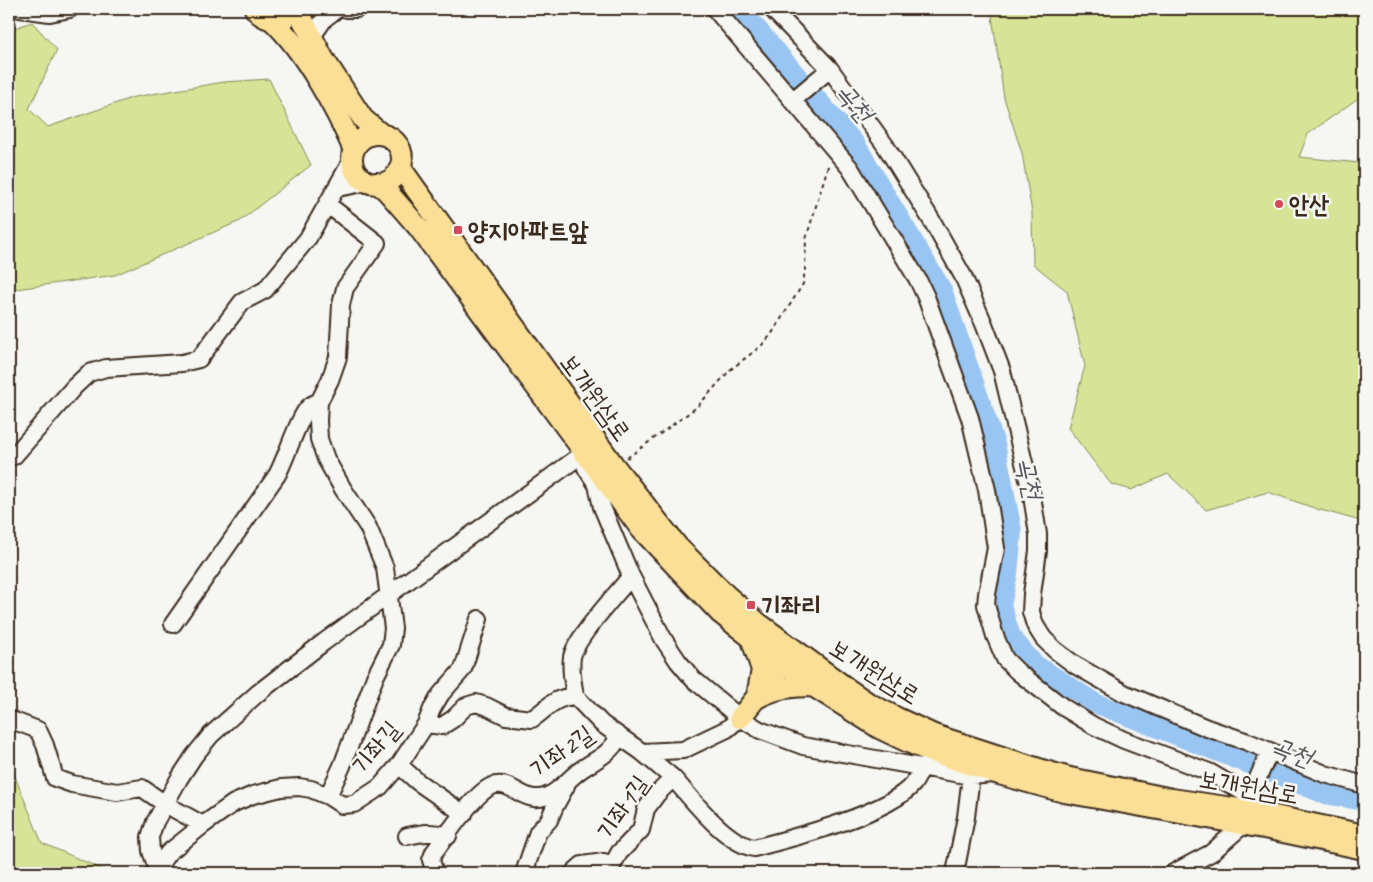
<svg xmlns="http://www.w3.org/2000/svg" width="1373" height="882" font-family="Caveat,'Poor Story',sans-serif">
	<rect width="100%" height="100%" fill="#f6f6f2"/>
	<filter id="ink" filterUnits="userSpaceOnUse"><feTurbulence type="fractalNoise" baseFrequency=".02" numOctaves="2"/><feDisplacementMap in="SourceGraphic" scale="10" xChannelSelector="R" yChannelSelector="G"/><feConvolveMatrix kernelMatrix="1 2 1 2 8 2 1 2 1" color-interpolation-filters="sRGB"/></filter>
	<g filter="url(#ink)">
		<path fill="#d7e396" stroke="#89865a" d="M991 9H1364V94L1308 134 1299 157 1360 163 1364 161V522L1317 509 1268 492 1206 510 1168 474 1131 490 1111 484 1068 428 1085 366 1067 291 1033 264 1032 213 1022 153 1004 98Z
			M32 22 57 50 29 109 48 127 134 97 224 82 269 79 311 165 240 221 115 275 9 290V30Z
			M9 762 42 843 111 873H9Z"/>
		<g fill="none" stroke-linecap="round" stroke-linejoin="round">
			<path stroke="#99c5f2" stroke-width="20" d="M740 9 856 145 942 290 995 444 1012 531 1008 573 1001 605 1011 637 1034 664 1095 703 1325 794 1364 801"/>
			<defs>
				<path id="minor" d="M20 9 50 13 70 9
					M346 9H357
					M715 9 850 168 918 280 926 297 970 418 987 490 996 548 987 594 986 605 995 636 1005 659 1018 672 1063 707 1094 726 1124 740 1209 772 1250 796
					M772 9 830 69 885 145 932 221 963 276 984 324 1002 371 1032 496 1038 534V551L1032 594 1031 612 1035 625 1043 638 1055 650 1075 665 1124 693 1207 728 1248 742 1325 774 1364 785
					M311 38 325 18 337 9
					M792 101 830 69
					M338 188 368 182
					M327 204 377 243 345 288 341 305 338 357 330 380 319 402 318 421 319 439 326 459 343 489 368 527 385 568 393 628 391 645 375 677 342 766 328 796
					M14 456 74 387 89 373 106 368 182 363 199 359 242 302 265 290 308 238 352 160
					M586 468 597 485 602 507 631 576 664 640 678 661 693 679 740 718 760 730 803 746 971 776 993 774
					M173 624 277 475C286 459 299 416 309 407 312 404 315 403 319 402
					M575 696C573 683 570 670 572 657 576 637 617 594 631 576
					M9 719 38 730 45 745 55 778 72 784 117 792 142 788 165 804 203 825
					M426 724 432 709 441 694 463 669 479 619
					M399 765 418 782 464 814
					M673 778C693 800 725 843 754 848 793 838 888 814 913 784 917 779 919 772 922 767
					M1247 807 1253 789 1270 751
					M407 836C422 833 433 831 448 836
					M574 872 582 865 604 862 610 868
					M154 873 168 853 203 825 234 803 253 795 281 788 299 787 311 789 328 796 342 805 354 804 380 787 399 765 426 724 442 726 453 719 466 706 476 703 486 706 506 716 532 719C550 707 552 698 575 696L602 724 642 752 683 750 727 729 740 718
					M162 873 157 868 151 851 150 837 155 822 179 779 194 756 211 735 258 693 324 642 584 453
					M435 873 431 860 434 852C447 836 474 793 492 786 508 780 520 797 534 798 554 800 568 778 582 769 598 758 609 755 619 737
					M524 873 538 832 549 820 555 806 566 786
					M608 873 619 853 641 830 646 809 657 794 673 778 642 752
					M955 873 966 817 971 776
					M1173 873 1211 853 1243 825"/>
				<path id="major" d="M255 9C262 18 272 21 284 19
					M297 9 323 58 363 119 381 134
					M272 20C304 50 336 109 354 150
					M352 159a25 25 0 1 1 50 0a25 25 0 1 1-50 0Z
					M400 167 615 467 677 546 726 595 758 623 849 690 868 703 897 718 934 735 1042 770 1070 778 1172 799 1246 810 1364 835
					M377 183 386 190 419 228 641 529 720 613 813 686 881 729 904 740 929 751 999 774 1064 792 1269 829 1364 849
					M751 637 762 670 757 696
					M757 698C775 688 792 686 813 686
					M740 718 791 654"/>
			</defs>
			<use href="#minor" stroke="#3b2a1e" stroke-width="20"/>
			<use href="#major" stroke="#3b2a1e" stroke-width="24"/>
			<path stroke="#3b2a1e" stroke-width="2" stroke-dasharray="4 4" stroke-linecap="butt" d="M627 458 697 407 730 370 761 346 771 335 803 284 805 270 806 239 829 163"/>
			<use href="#minor" stroke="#f6f6f2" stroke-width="16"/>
			<use href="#major" stroke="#fbdf96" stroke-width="20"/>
		</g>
	</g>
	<g fill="#d1495b" stroke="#f6f6f2" stroke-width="2">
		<circle cx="1279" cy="204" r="5"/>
		<rect x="453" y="225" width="10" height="10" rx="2.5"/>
		<rect x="746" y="600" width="10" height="10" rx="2.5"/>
	</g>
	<g text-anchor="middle" stroke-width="5" stroke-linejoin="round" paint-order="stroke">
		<g font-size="25" font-weight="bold" fill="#3b2a1e" stroke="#f6f6f2" text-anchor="start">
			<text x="1289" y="213">안산</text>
			<text x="468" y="239">양지아파트앞</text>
			<text x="761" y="614">기좌리</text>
		</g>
		<g font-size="25" fill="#3b2a1e" stroke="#f6f6f2">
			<text transform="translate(596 397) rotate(54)" y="9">보개원삼로</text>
			<text transform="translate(875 671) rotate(32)" y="9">보개원삼로</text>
			<text transform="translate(375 747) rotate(-50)" y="9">기좌길</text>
			<text transform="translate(561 751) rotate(-35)" y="9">기좌2길</text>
			<text transform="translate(1249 786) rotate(10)" y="9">보개원삼로</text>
			<text transform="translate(622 807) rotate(-55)" y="9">기좌1길</text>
		</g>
		<g font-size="26" font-style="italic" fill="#57585e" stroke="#f6f6f2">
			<text transform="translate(855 102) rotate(50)" y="9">곡천</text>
			<text transform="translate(1030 478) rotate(78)" y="9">곡천</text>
			<text transform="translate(1292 751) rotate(21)" y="9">곡천</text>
		</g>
	</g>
	<rect width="1373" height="882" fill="none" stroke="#f6f6f2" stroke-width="30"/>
	<rect x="15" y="15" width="1343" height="852" fill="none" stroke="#3b2a1e" stroke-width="2" filter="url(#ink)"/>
</svg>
